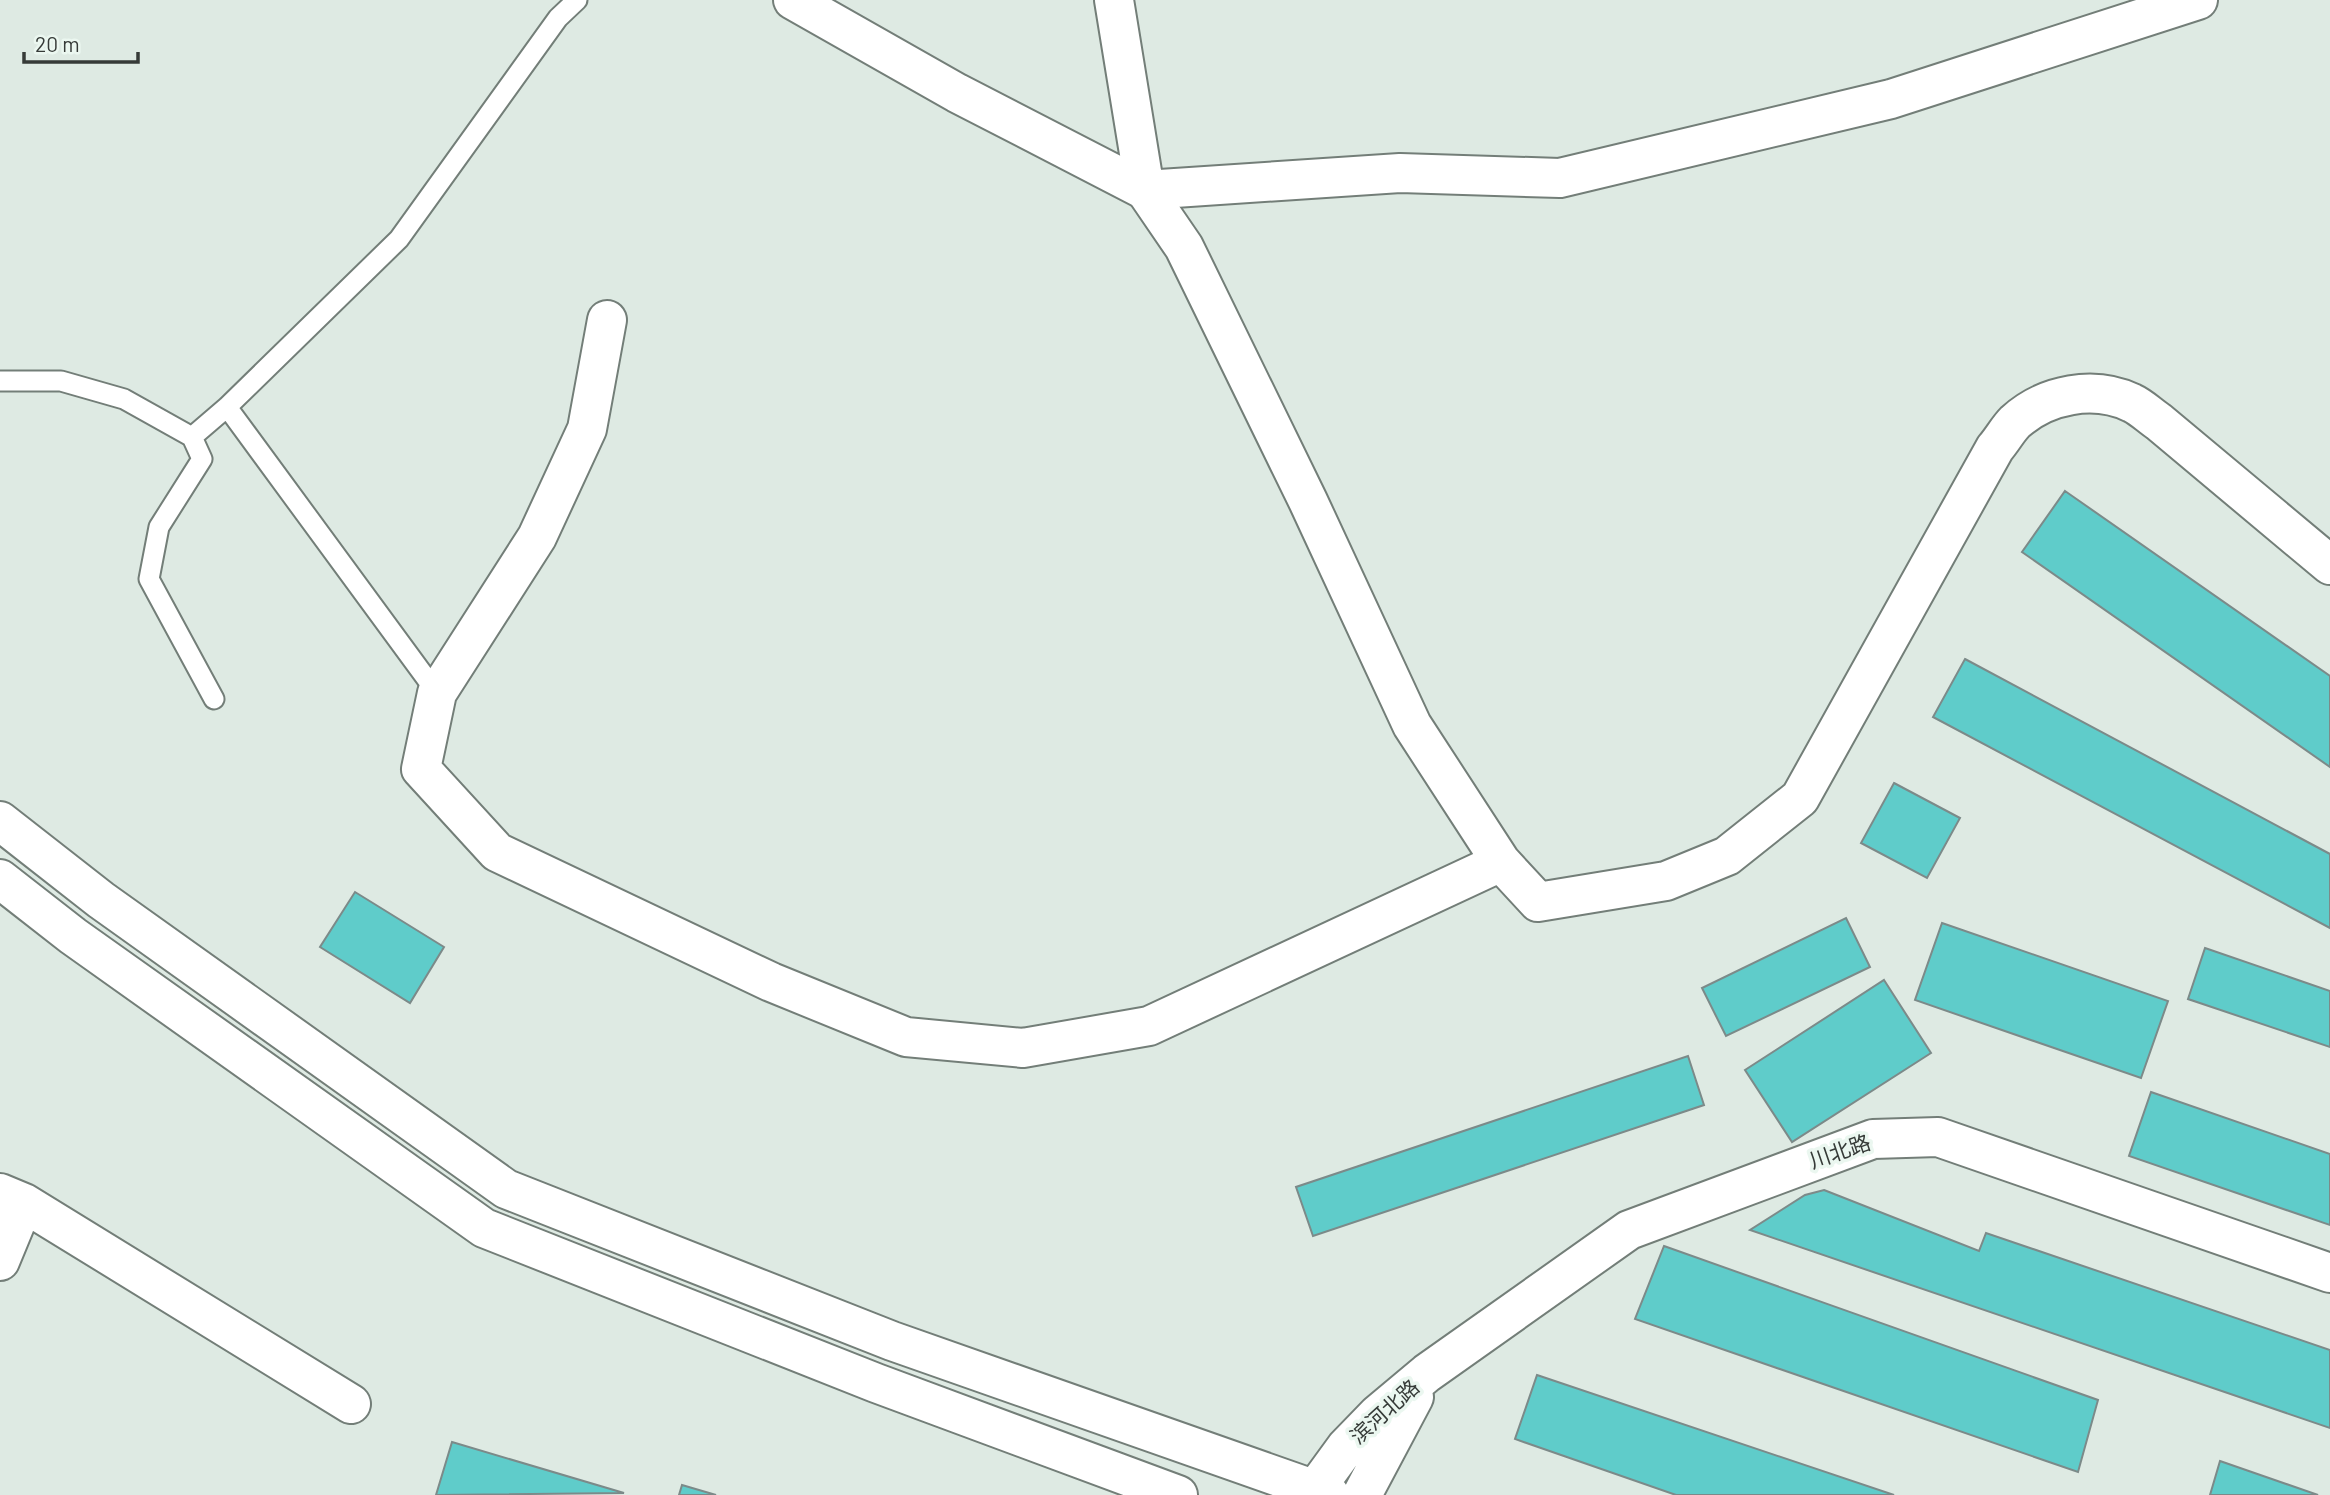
<svg xmlns="http://www.w3.org/2000/svg" width="2330" height="1495" font-family="Barlow,'Noto Sans SC',sans-serif">
	<rect width="100%" height="100%" fill="#deeae3"/>
	<path fill="#5fccca" stroke="#7c8a89" stroke-width="2" d="M2065 491 2330 676V767L2022 552Z
		M1965 659 2330 854V928L1933 717Z
		M1894 783 1960 818 1927 878 1861 843Z
		M355 892 444 947 410 1003 320 947Z
		M1846 918 1870 967 1726 1036 1702 988Z
		M1942 923 2168 1001 2141 1078 1915 1000Z
		M2205 948 2330 991V1047L2188 999Z
		M1884 980 1931 1053 1792 1142 1745 1070Z
		M1688 1056 1704 1105 1313 1236 1296 1187Z
		M2151 1092 2330 1154V1225L2129 1156Z
		M1824 1190 1979 1251 1986 1233 2330 1350V1428L1750 1230 1805 1195Z
		M1664 1246 2098 1400 2078 1472 1635 1319Z
		M1537 1375 1894 1495H1676L1515 1439Z
		M452 1442 624 1493 436 1495Z
		M2220 1461 2318 1495H2210Z
		M682 1485 716 1495H679Z"/>
	<g fill="none" stroke-linecap="round" stroke-linejoin="round">
		<defs>
			<path id="lane" d="M0 381H61L124 399 192 437 227 407 399 239 558 18 577 0
				M227 407 437 693
				M192 437 202 459 159 527 149 579 214 699"/>
			<path id="street" d="M1145 190 1184 247 1308 501 1412 725 1501 862 1538 902 1666 881 1727 856 1800 798 1995 448C2002 440 2008 429 2015 422 2046 394 2094 385 2132 403 2141 407 2150 416 2159 422L2330 565
				M607 320 587 429 537 537 437 693 421 769 497 852 771 982 906 1037 1023 1048 1149 1026 1501 862
				M0 1193 24 1203 351 1404
				M0 1261 24 1203"/>
			<path id="secondary" d="M793 0 957 93 1145 190 1400 173 1560 178 1891 99 2198 0
				M1114 0 1145 190
				M0 821 101 900 506 1189 892 1341 1330 1495
				M0 879 73 936 484 1228 876 1383 1178 1495"/>
			<path id="primary" d="M1311 1495 1346 1447 1378 1414 1427 1373 1629 1230 1873 1139 1938 1137 2330 1273
				M1362 1495 1414 1397"/>
		</defs>
		<use href="#lane" stroke="#737e78" stroke-width="23"/>
		<use href="#street" stroke="#737e78" stroke-width="42"/>
		<use href="#secondary" stroke="#737e78" stroke-width="42"/>
		<use href="#primary" stroke="#737e78" stroke-width="42"/>
		<use href="#lane" stroke="#fff" stroke-width="19"/>
		<use href="#street" stroke="#fff" stroke-width="38"/>
		<use href="#secondary" stroke="#fff" stroke-width="38"/>
		<use href="#primary" stroke="#fff" stroke-width="38"/>
	</g>
	<g text-anchor="middle" stroke-width="7" stroke-linejoin="round" paint-order="stroke">
		<g font-size="21" fill="#363b38" stroke="#ebf7f0">
			<text transform="translate(1840 1152) rotate(-19)" y="7">川北路</text>
			<text transform="translate(1385 1412) rotate(-42)" y="7">滨河北路</text>
		</g>
	</g>
	<path d="M24 52v10h114v-10" fill="none" stroke="#363b38" stroke-width="3.5"/>
	<text x="35" y="52" font-size="21" fill="#363b38" stroke="#ebf7f0" stroke-width="5" paint-order="stroke">20 m</text>
</svg>
